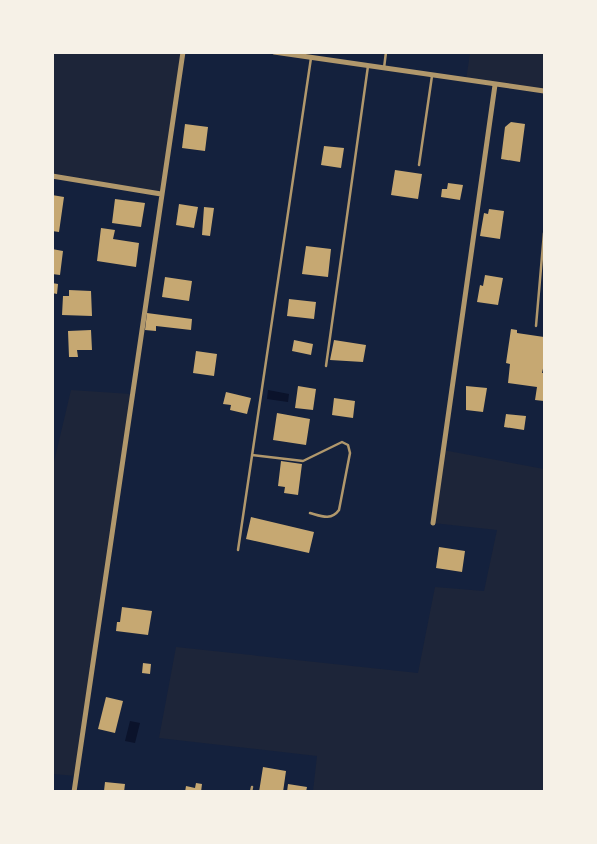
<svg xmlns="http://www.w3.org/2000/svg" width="597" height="844" font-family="'Fira Sans',sans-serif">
	<rect width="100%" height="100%" fill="#14213d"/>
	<path fill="#1d2539" d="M52 53H183L161 194 53 176Z
		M470 53H544V91L466 80Z
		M71 390 131 394 76 776 53 774V466Z
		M443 450 544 469V791H313L317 756 159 738 176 647 418 673 435 587 484 591 497 530 433 523Z"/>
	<path fill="#0b132b" d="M268 390 289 394 288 402 267 399Z
		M130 721 140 723 135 743 125 741Z"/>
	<path fill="#c6a872" d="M511 122 525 124 520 162 501 159 505 127Z
		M185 124 208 127 205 151 182 148Z
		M324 146 344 148 341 168 321 165Z
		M395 170 422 174 418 199 391 195Z
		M448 183 463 185 460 200 441 197 442 189H447Z
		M52 195 64 197 59 232 52 231Z
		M115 199 145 203 141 227 112 223Z
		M179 204 198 207 194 228 176 225Z
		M204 207 214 208 210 236 202 235Z
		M489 209 504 211 500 239 480 236 484 213 488 214Z
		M101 228 115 230 113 239 139 243 136 267 97 261Z
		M306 246 331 249 328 277 302 274Z
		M52 249 63 251 60 275 52 274Z
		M485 275 503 278 498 305 477 302 480 285 483 286Z
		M165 277 192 281 189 301 162 297Z
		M52 283 58 284 57 294 52 293Z
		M69 290 91 291 92 316 62 315 63 296H69Z
		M289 299 316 302 314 319 287 316Z
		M147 313 192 319 191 330 156 326V331L145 330Z
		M511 329 517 330V333L544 337V364L542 373H544V401L535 400 537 387 508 383 510 364 506 363Z
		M91 330 92 350H77L78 357H69L68 331Z
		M294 340 313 344 311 355 292 351Z
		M334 340 366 345 363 362 330 360Z
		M196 351 217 354 214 376 193 373Z
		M298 386 316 389 313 410 295 408Z
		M466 386 487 388 483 412 466 410Z
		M226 392 251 398 247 414 230 410 231 405 223 404Z
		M334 398 355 401 353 418 332 415Z
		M277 413 310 419 306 445 273 440Z
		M506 414 526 416 524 430 504 427Z
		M281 461 302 464 298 495 284 493 285 487 278 486Z
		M251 517 314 532 309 553 246 539Z
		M439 547 465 551 462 572 436 568Z
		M122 607 152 611 148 635 116 631 117 622H120Z
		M143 663 151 664 150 674 142 673Z
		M106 697 123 701 115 733 98 729Z
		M263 767 286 771 283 792H259Z
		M105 782 125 784 124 792 104 791Z
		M196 783 202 784 201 792H185L186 786 195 788Z
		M288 784 307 787 306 792H287Z"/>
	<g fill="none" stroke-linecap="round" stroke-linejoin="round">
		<path stroke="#b1986c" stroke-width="2.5" d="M384 68 386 52
			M419 165 432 76
			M536 326 544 233
			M326 366 368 66
			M252 455 303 461 342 442 348 445 350 453 339 510C331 521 321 516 310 513
			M238 550 311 58
			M251 792 252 787"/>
		<path stroke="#b1986c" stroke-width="5" d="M274 52 544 91
			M52 176 161 194
			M433 523 495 85
			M74 792 183 52"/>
	</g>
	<rect width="597" height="844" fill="none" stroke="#f6f1e7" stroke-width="108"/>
</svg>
